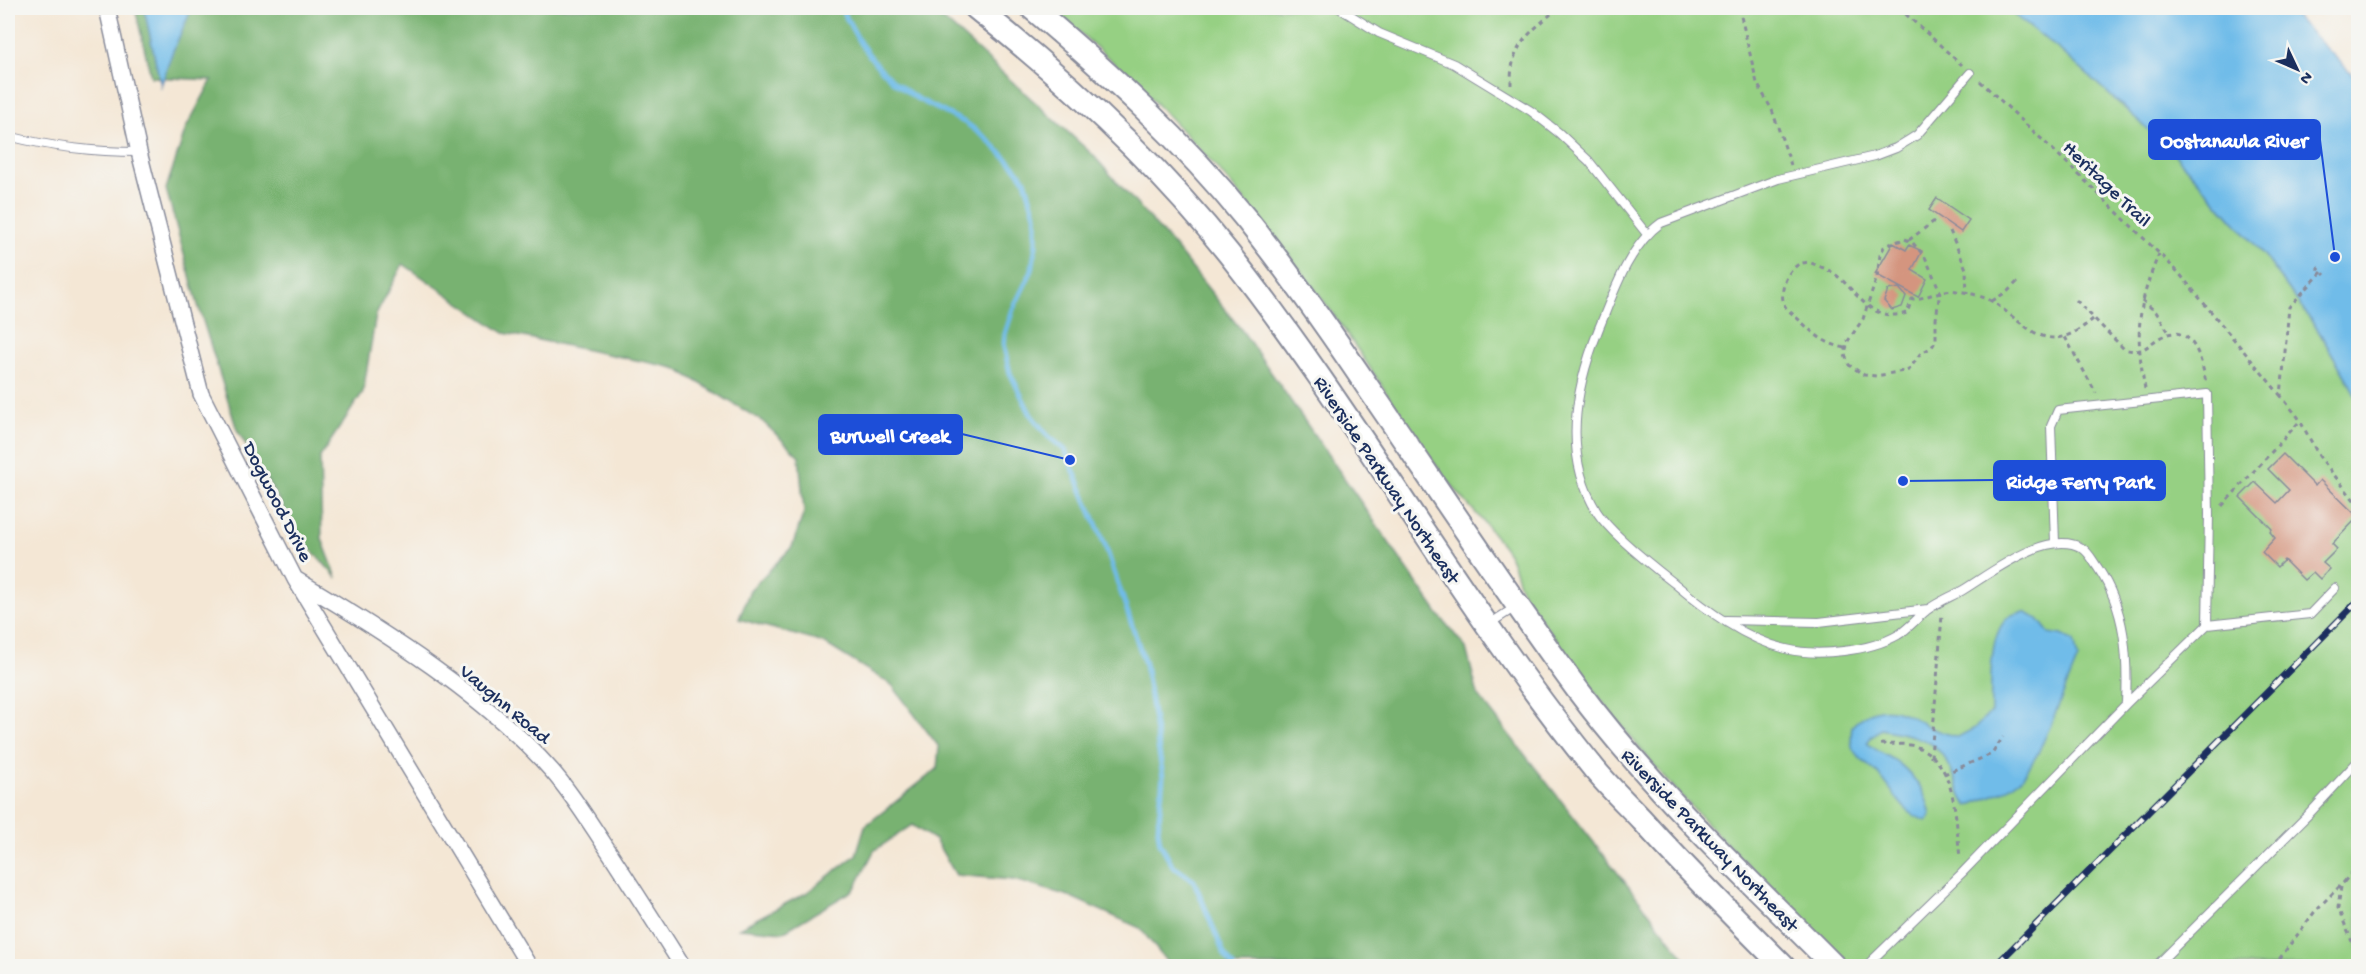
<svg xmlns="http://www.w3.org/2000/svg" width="2366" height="974" font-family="'Gochi Hand',sans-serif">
	<rect width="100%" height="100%" fill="#f6f6f2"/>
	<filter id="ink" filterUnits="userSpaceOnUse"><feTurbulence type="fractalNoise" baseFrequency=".0167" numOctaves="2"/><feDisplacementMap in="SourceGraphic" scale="12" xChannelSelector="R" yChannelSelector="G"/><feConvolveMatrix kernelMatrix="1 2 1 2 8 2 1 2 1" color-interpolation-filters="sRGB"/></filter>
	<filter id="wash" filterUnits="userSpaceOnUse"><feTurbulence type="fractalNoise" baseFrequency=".008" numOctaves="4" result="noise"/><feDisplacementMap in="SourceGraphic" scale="24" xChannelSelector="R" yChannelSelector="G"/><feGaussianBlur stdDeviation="1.35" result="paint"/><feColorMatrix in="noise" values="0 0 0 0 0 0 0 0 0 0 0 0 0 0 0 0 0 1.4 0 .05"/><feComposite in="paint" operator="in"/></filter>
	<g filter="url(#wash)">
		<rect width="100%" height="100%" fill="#f4e7d5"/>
		<path fill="#96d083" stroke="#588070" stroke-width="1.5" d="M1050 8H2005L2061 51 2168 147 2265 256 2318 330 2350 384 2358 402V966H1851C1787 903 1720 841 1661 773 1613 718 1568 658 1526 598 1516 584 1517 567 1507 552 1486 521 1457 495 1435 464 1395 408 1359 348 1317 292 1240 188 1151 89 1050 8Z"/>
		<path fill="#78b271" stroke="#4a7068" stroke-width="1.5" d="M135 8H926L951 26 1092 154 1175 247 1243 332 1439 615 1466 648 1478 695 1691 966H1170L1140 928 1069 896 1014 880 956 875 935 840 912 825 874 851 854 890 783 932 739 928 806 893 856 855 865 826 937 769 939 747 892 685 824 643 739 619 750 590 792 547 804 512 799 456 762 421 675 368 504 333 403 264 376 315 363 392 320 457 322 539 337 578 303 541 237 430 198 305 166 189 186 128 212 80 151 77Z"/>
		<path fill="#6fbce9" stroke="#4576a4" stroke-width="1.5" d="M144 8H192L172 53 161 86Z
			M2005 8H2287L2358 80V402L2350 384 2318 330 2265 256 2168 147 2061 51Z
			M2024 612 2038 619 2049 633 2062 635 2074 641 2078 658 2048 731 2037 755 2022 778 2005 790 1968 806C1960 800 1960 790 1956 781 1940 738 1923 738 1881 729L1872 736 1867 743C1875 750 1882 753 1891 758 1912 771 1927 793 1931 816L1927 821C1901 813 1897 795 1880 776 1872 767 1859 761 1853 749 1850 742 1851 734 1852 726 1880 698 1901 710 1931 728 1939 732 1949 734 1958 737L1975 728 1991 712C1991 687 1987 632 2010 616 2014 613 2020 613 2024 612Z"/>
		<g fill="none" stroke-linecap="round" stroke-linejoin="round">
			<path stroke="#6fbce9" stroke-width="5" d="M841 8 860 43 876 64 894 82 916 98 966 123 987 139 1015 167 1025 180 1036 218V244L1032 270 1013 309 1005 334 1004 347 1010 373 1031 415 1048 436 1065 450 1105 545 1145 664 1163 777 1158 830 1160 843 1173 866 1194 881 1224 954 1233 966"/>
		</g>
		<g id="blocks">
			<path fill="#d4957f" d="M1937 198 1969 220 1961 232 1929 210Z
				M1893 243 1906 250 1909 245 1922 251 1912 270 1927 279 1918 297 1875 274Z
				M1899 288 1906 296 1902 307 1892 310 1884 301 1888 290Z
				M2283 454 2315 486 2320 480 2358 517 2332 544 2337 549 2323 563 2330 569 2320 579 2313 572 2304 580 2284 560 2277 567 2262 552 2275 538 2270 532 2272 529 2240 497 2255 482 2277 503 2289 490 2268 469Z"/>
		</g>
	</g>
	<g filter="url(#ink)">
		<use href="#blocks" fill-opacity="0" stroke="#888b9a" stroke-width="1.5"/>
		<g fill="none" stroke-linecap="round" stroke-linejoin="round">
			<defs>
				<path id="lane" d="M1339 8 1379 33 1454 64 1531 111 1559 133 1589 161 1646 233
					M8 136C51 147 94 152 139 152
					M2055 543 2051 426 2058 410 2207 394 2209 514 2207 625
					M1726 620 1819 622 1928 609
					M1489 624 1514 608
					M2126 704 2207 625 2310 614 2335 588
					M1866 966 1962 873 2126 704C2128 656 2126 610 2098 568 2093 561 2089 552 2082 548 2048 528 1991 573 1963 590 1951 597 1937 602 1926 611 1917 618 1909 628 1898 635 1870 651 1818 657 1786 649 1745 639 1706 610 1674 583 1652 566 1611 534 1597 512 1559 450 1578 377 1604 316 1617 283 1632 244 1661 223L1778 179 1875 156 1896 148 1917 135 1970 73
					M2156 966 2308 815 2358 761"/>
				<path id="street" d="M107 8 139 152 201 394 295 579 529 966
					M297 580C383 631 486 696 552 771 574 796 591 825 610 853 634 890 658 927 681 964"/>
				<path id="secondary" d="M976 8C1068 81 1155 161 1229 254 1360 420 1462 606 1595 770 1610 788 1627 804 1643 821 1688 871 1736 919 1783 966
					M1032 8C1109 73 1183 141 1247 220 1290 274 1330 331 1369 389 1438 489 1505 591 1577 689 1653 791 1746 877 1834 966"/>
			</defs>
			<use href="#lane" stroke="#888b9a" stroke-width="10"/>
			<use href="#street" stroke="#888b9a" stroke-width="18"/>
			<use href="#secondary" stroke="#888b9a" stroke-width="26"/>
			<path stroke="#888b9a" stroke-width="3" stroke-dasharray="4.5 4.5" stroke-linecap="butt" d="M1739 8 1757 83 1772 110 1791 165
				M1899 8 1962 65
				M1980 81 2068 164 2178 272 2281 396
				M1511 85C1510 44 1530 33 1558 8
				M1950 231 1966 269 1967 294
				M1905 239 1912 242 1925 257 1940 291 1936 319V340L1932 347 1920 354 1909 370 1876 376 1864 375 1849 365 1845 355 1848 341 1863 319 1877 277 1880 255 1884 247 1892 243Z
				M1909 240 1937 219
				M2317 267 2325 275
				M2322 272 2289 307 2281 396 2298 417 2319 456 2358 505
				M2076 300 2124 349C2146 355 2146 344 2163 336 2193 322 2203 363 2206 384
				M2142 300 2156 312 2170 334
				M1992 301 2008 291 2018 281
				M2065 337 2096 393
				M1845 348C1817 342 1810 328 1789 311 1773 298 1789 257 1811 263 1819 266 1830 270 1836 275 1860 294 1870 323 1907 313L1912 299C1928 299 1940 288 1957 291 1967 292 1985 297 1993 302 2032 329 2047 358 2093 319
				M2145 389C2135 334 2137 305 2159 254
				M2222 506 2300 421
				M1881 744C1892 745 1905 743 1914 746 1958 759 1955 821 1960 857
				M1931 757 1942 615
				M1944 774 1992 754 2003 737
				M2344 882 2358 865
				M2341 887 2338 908 2358 956
				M2274 966 2316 910 2345 881"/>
			<use href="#lane" stroke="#fff" stroke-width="8"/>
			<use href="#street" stroke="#fff" stroke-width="15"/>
			<use href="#secondary" stroke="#fff" stroke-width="22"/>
			<defs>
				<path id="rail" d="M1995 966 2358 601"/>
			</defs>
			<use href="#rail" stroke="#1b2f5e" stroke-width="7"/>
			<use href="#rail" stroke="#f6f6f2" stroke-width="4.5" stroke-dasharray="14" stroke-linecap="butt"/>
		</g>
	</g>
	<g text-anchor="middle" stroke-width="6" stroke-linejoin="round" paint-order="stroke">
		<g font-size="20" fill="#1b2f5e" stroke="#f6f6f2">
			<text transform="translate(2108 183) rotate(44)" y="7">Heritage Trail</text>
			<text transform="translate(1388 479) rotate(56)" y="7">Riverside Parkway Northeast</text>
			<text transform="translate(279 501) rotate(63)" y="7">Dogwood Drive</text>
			<text transform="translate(506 703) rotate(40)" y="7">Vaughn Road</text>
			<text transform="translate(1711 839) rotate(46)" y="7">Riverside Parkway Northeast</text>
		</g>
	</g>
	<path fill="none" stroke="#1d4ed8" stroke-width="2" d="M2335 257L2320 140M1070 460L962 434M1903 481L1994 480"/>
	<g fill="#1d4ed8" stroke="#f6f6f2" stroke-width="2">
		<circle cx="2335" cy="257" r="6"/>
		<circle cx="1070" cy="460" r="6"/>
		<circle cx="1903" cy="481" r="6"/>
	</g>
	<g fill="#1d4ed8" stroke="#1d4ed8" stroke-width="2">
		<rect x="2149" y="120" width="171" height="39" rx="6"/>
		<rect x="819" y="415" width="143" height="39" rx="6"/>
		<rect x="1994" y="461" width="171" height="39" rx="6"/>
	</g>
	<g font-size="21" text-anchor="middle" font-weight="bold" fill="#fff">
		<text x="2234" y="147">Oostanaula River</text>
		<text x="890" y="442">Burwell Creek</text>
		<text x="2080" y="488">Ridge Ferry Park</text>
	</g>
	<rect width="2366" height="974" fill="none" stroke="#f6f6f2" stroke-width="30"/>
	<g transform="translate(2297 69) rotate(134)" stroke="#f6f6f2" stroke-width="4.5" paint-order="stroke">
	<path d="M0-4.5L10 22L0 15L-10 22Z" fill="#1b2f5e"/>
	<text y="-9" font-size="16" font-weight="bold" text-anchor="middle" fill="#1b2f5e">N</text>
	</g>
</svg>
